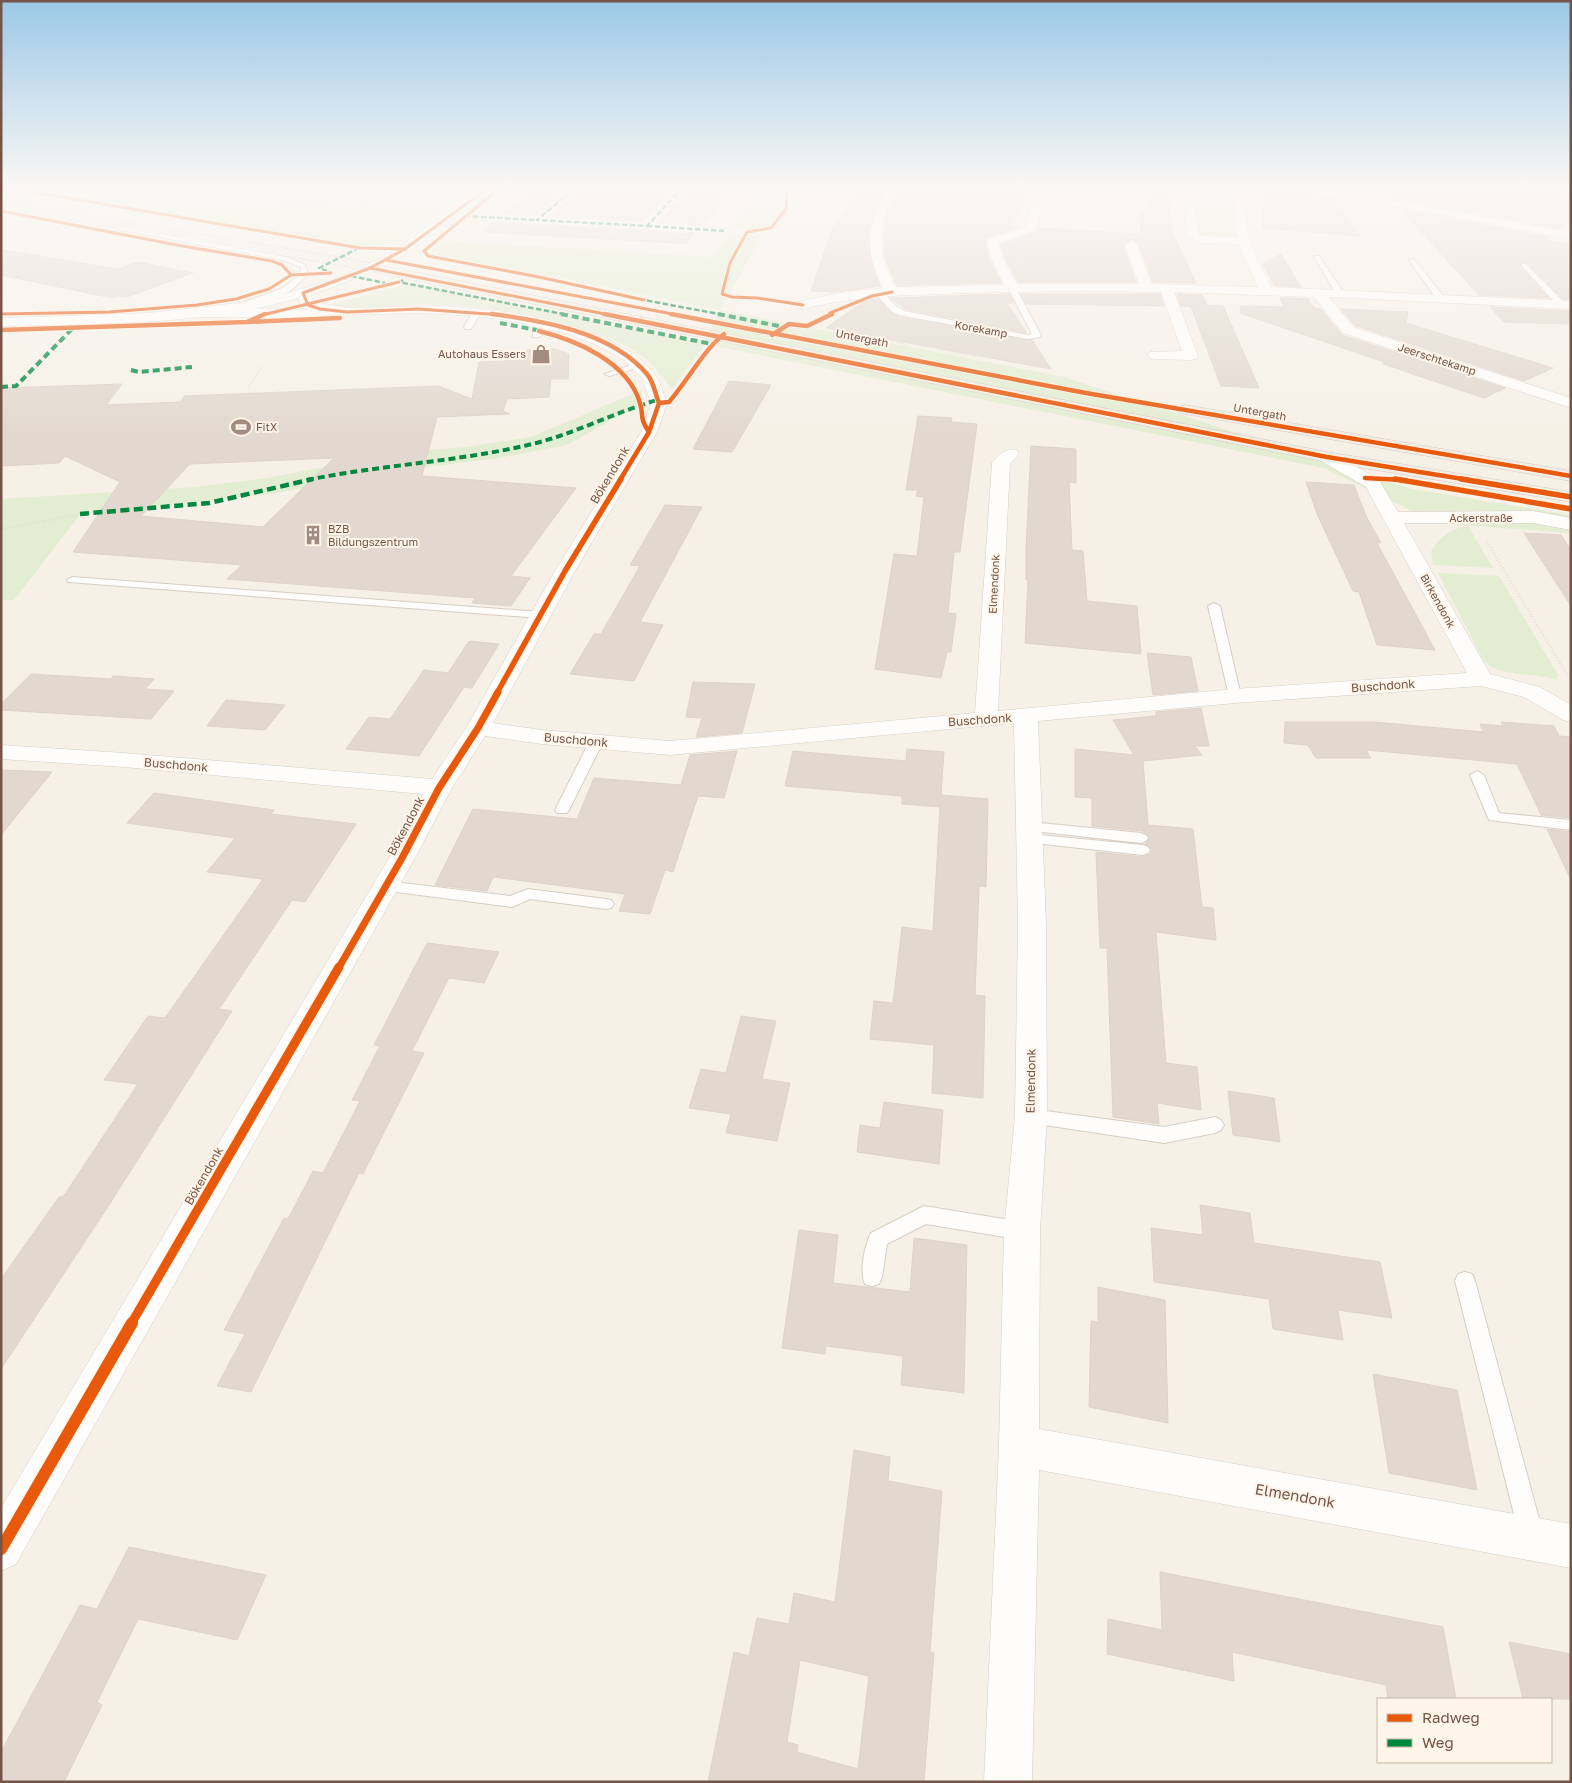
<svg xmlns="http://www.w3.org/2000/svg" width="1572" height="1783" font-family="'Golos Text',sans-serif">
	<rect width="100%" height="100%" fill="#f6f0e7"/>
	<path fill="#e3edd2" d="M1 187H478L399 243 347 248 37 194 20 217 1 213Z
		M763 187H784L767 227 747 229 734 228Z
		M1199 187H1234L1230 203 1235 236 1200 235 1194 203Z
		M730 233 762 236 720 310 1064 377 1411 489 1571 515V533L1437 523 1324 468 705 344 672 389C664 380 656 367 647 360 597 320 486 305 423 304 394 304 352 313 324 306L409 284 704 343 719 310 554 277 443 258 431 254 432 249 442 241 714 257Z
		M642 390 640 404 567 445 493 459 391 471 276 493 160 506 82 512 14 600H1V499L196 487 267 478 403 452 466 447 531 437Z
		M1468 526 1493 568 1433 565 1431 551C1440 536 1451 529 1468 526Z
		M1438 573 1499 576 1558 675 1557 680C1534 672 1500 678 1484 661Z"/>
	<path fill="#e2d8cf" stroke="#dfd2ca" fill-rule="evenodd" d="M540 187H566L533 214 506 213Z
		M583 187H674L643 220 552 215Z
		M860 187H886L874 212 868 237 871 261 880 286 836 292 811 291 832 230Z
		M900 187H939L1030 193 1007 227H1018L988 237 985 241 988 257 1001 283 897 285 886 260 884 237 888 214Z
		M1152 187H1168L1172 231 1196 283 1153 282 1139 244 1132 239 1123 246 1136 282H1018L1004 255 1001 245 1037 232 1038 228 1141 234 1140 212 1146 211Z
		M1265 187H1287L1294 192 1332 198 1360 236 1262 228Z
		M1380 187H1531L1536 191 1571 197V221L1560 228 1391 198Z
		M687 192 728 194 702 225 660 221Z
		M1400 209 1547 237 1544 239 1571 245V299H1563L1526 262 1521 263V267L1548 298 1479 295Z
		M493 223 694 234 686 243H675L482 232Z
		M3 250 105 267 119 269 138 262 193 273 127 297 118 296 112 298 1 275Z
		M1281 254 1301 287 1274 285 1263 264Z
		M1009 294 1014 303H1007L1027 333 905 309 891 298Z
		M1021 294H1160L1164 306 1026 304Z
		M1177 294 1202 295 1207 305 1223 306 1259 388 1221 386 1191 307 1181 306Z
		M1280 298 1308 299 1314 308 1321 309 1342 335 1505 388 1484 398 1383 364 1387 363 1240 313 1241 306 1284 307Z
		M878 299 890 312 899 317 1032 340 1051 369 826 328 866 300Z
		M1490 307 1571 311V324L1504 322Z
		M1341 309 1408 312 1406 323 1553 368 1524 381 1354 325Z
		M555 349 569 354 568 379H551L549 397 507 399 503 411 510 414 437 417 422 476 576 488 511 576 530 578 511 606 472 603 475 598 227 579 242 565 73 552 120 482 65 456 59 463 1 466V388L122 384 106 405 181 402 184 396 438 386 472 399 479 362 524 360 527 350ZM334 458 263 527 141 516 190 464Z
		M729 381 771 385 732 452 693 449Z
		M918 416 952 418 951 422 977 424 960 552H954L948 613 956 614 951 652H947L941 678 875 669 894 554 917 556 924 497 916 496 918 490H906Z
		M1031 446 1076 449V483L1069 482 1072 550 1083 551 1087 601 1137 606 1141 654 1025 643 1028 580H1026V549Z
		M1306 482 1354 485 1366 516 1381 543H1377L1435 650 1377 645 1359 592 1353 591 1317 514Z
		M665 505 702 507 640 622 663 625 634 681 570 674 594 634H601L640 566 630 565Z
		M1524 533 1561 535 1571 550V606Z
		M469 641 499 644 472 688 464 687 419 756 346 749 369 717 390 719 424 670 448 673Z
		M1147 653 1191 657 1198 691 1153 695Z
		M31 674 111 679 113 676 154 679 145 689 174 691 151 719 1 710V704Z
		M693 682 755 684 742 733 696 737 702 718 686 717Z
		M226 700 285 705 265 730 207 726Z
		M1201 708 1209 746H1195L1202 755 1143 761 1148 825 1193 829 1202 907 1213 908 1216 940 1156 932 1166 1063 1197 1067 1201 1110 1157 1103 1159 1124 1113 1117 1107 948H1100L1096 852 1143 857 1150 854 1152 849 1145 844 1150 837 1142 831 1092 826V798L1075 797V749L1134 755 1113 720 1156 716V712Z
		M1285 722H1374L1483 732 1480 724 1503 726 1501 722 1554 726 1559 736 1571 737V818L1541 815 1517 764 1366 750 1371 758H1316L1308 745 1284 743Z
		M907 749 944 752 941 795 988 799 986 887 979 886 975 995 985 996 983 1098 932 1093 934 1045 870 1039 874 1001 893 1003 902 927 933 931 940 807 902 804V796L785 786 793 751 906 761Z
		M737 751 724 798 698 796 673 872 665 870 650 914 619 911 625 894 493 877 487 891 435 885 473 809 577 819 594 778 681 785 690 755Z
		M1 770 52 772 1 835Z
		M154 793 274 810 271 814 356 824 305 902 292 900 219 1009 232 1011 109 1205 1 1369V1279L59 1197H63L138 1084 104 1080 148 1016 165 1018 263 879 207 872 235 838 127 823Z
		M1547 829 1571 832V880Z
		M427 943 499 952 484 983 449 978 412 1051 424 1053 363 1174 359 1173 251 1392 217 1386 245 1334 224 1330 284 1218 288 1219 313 1171 323 1173 360 1101 352 1100 380 1046 374 1045Z
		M741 1016 776 1021 762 1079 790 1083 777 1141 726 1133 731 1114 689 1108 701 1069 726 1073Z
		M1228 1091 1274 1098 1280 1142 1233 1135Z
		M884 1102 943 1110 939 1164 857 1152 860 1125 880 1128Z
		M1200 1205 1250 1213 1254 1243 1380 1262 1392 1318 1338 1310 1343 1340 1273 1329 1269 1299 1154 1282 1151 1228 1203 1235Z
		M799 1230 838 1235 833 1283 910 1292 914 1238 967 1245 964 1393 901 1385 903 1356 826 1346 825 1354 782 1348Z
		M1098 1287 1165 1300 1168 1423 1089 1407 1091 1321 1098 1322Z
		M1373 1374 1457 1390 1477 1490 1389 1473Z
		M854 1450 890 1457 888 1481 942 1491 930 1652 934 1653 924 1782H708L734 1652 749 1656 757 1618 789 1624 794 1593 835 1602ZM800 1660 869 1676 858 1769 797 1752 798 1745 787 1742Z
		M129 1547 266 1575 237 1640 138 1619 97 1702 102 1705 64 1782H1V1752L80 1605 97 1609Z
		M1160 1572 1443 1627 1456 1699H1388L1386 1685 1232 1652 1234 1681 1107 1654 1108 1619 1162 1630Z
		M1509 1642 1571 1654V1699H1523Z"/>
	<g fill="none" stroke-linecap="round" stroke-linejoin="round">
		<defs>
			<path id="lane" d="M1533 187 1571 191V195L1536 189Z
				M11 207 13 210 1 214V210Z
				M123 227 286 257 306 265 308 275 289 292 248 307H242V303L283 288 301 274V267L282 260 121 230 120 229Z
				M1315 256H1319L1345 295 1344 297H1338L1314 257Z
				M1410 259H1414L1444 297V301H1438L1409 260Z
				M1522 264H1526L1565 303V307H1559L1522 266Z
				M1012 286 1016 288 1041 335 1040 337 1028 339 899 315 891 311 875 293 882 291 897 307 904 311 1028 335 1032 334 1008 288Z
				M474 310 481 312 471 329H465L464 327Z
				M549 323 556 325 539 337H533V333Z
				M637 363 641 365 640 367 609 376 605 374Z
				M72 577 541 612 547 615 541 618 68 582 67 580Z
				M1214 603 1220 606 1241 696 1235 700 1229 696 1208 606Z
				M596 738 603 742 569 810 567 813H557L555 810 589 742Z
				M1477 771 1484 775 1499 813 1571 820V830L1489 820 1470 775Z
				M1030 822 1141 833 1146 835 1148 838 1146 841 1141 843 1025 830 1023 827 1025 824Z
				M1030 834 1143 845 1148 847 1150 850 1148 853 1143 855 1025 842 1023 839 1025 836Z
				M386 881 510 896 528 889 606 899 611 900 614 904 611 908 606 909 530 899 512 907 381 890 379 886 381 882Z
				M1031 1109 1164 1127 1215 1117 1221 1120 1224 1125 1221 1130 1215 1133 1164 1143 1031 1123 1025 1121 1022 1116 1025 1111Z
				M924 1206 1022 1222 1029 1225 1032 1231 1029 1237 1022 1240 926 1224 887 1244 882 1277 879 1284 872 1286 865 1284C859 1271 865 1245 871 1233Z
				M1465 1272 1472 1274 1475 1281 1543 1534 1539 1542 1531 1546 1523 1542 1519 1534 1455 1281 1458 1274Z"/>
			<path id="street" d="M482 187H494L409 252 390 263H382L380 260 382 257 401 246Z
				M569 187H581L547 217 644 222 677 187H750L753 190 748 193 686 190 656 223 729 229 731 231 725 234 479 220 473 217 479 214 534 216Z
				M888 187H898C878 224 875 250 896 287L1004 285 990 256 987 242 989 239 1027 226 1030 207 1042 187H1052L1042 207 1036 230 999 244 1002 256 1017 284H1139L1125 245 1131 241 1137 245 1152 284 1258 287 1238 244 1201 243 1188 237 1183 200 1187 187H1197L1193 200 1198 233 1203 236 1237 237 1234 204 1239 187H1249C1239 223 1254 255 1271 287L1571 301V309L1329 297 1353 327 1571 398V408L1343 333 1314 297 1174 292 1198 356 1196 359 1191 360 1155 359 1150 358 1148 355 1150 352 1182 351 1161 292C1097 291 1033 291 970 293 913 295 858 295 803 309L798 308 796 305 798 302 845 292 883 288C863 249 867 224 888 187Z
				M1289 187H1315L1571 232V239L1399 207 1294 190Z
				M303 289 308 290 314 302 347 308 444 306 507 312 541 318 579 328 609 340 634 354 653 372 659 381 667 403 657 432 575 571 493 723 542 730 670 741 975 713 992 463C999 454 1006 448 1017 450L1019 454 1010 464 998 711 1235 689 1467 673 1366 487 1321 461 1318 457 1321 453H1333L1379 480 1398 512 1533 511 1571 518V530L1533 523H1404L1490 674 1540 687 1571 705V722L1563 720 1524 697 1481 686 1235 703 1038 721 1046 924 1047 1116 1040 1231 1039 1429 1571 1524V1568L1039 1470 1032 1782H984L999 1446 1004 1231 1015 1116 1018 924 1014 723 670 755 542 744 485 736 452 788 415 858 16 1564 1 1571V1508L389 858 423 794 124 767 1 759V745L124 753 432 779 466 728 555 571 641 432 651 403 642 378 624 360 599 346 569 334 507 320 474 316 418 313 333 315 312 318 201 317 194 313C201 305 292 310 309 310L303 308 296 293Z"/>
			<path id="secondary" d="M386 256 392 260 390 263C360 276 331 289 299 298 202 325 100 324 1 326V318L148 313 247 302 292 292 337 278Z"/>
			<path id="primary" d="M1 202 333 256 1327 452 1571 492V502L1327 462 333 264 1 208Z
				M1185 405 1571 471V481L1179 413 1177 410 1179 407Z"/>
		</defs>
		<use href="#lane" stroke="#d8cdc5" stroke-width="2"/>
		<use href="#street" stroke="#d8cdc5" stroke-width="1"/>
		<use href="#secondary" stroke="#d7ccc4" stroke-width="1"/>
		<use href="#primary" stroke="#d5cac4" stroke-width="1"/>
		<path stroke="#d9d0cc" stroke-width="1" stroke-dasharray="0.5 2" stroke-linecap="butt" d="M198 187 355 212 410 215
			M355 212 395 187"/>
		<path stroke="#d9d0cc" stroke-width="2" stroke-dasharray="0.5 2" stroke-linecap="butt" d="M832 330 868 337 881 328
			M869 337 909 345
			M938 350 978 357 985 350
			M248 388 263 365"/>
		<path stroke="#d9d0cc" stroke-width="2.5" stroke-dasharray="0.5 2.5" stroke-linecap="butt" d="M1 529 80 514
			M1487 542 1571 681"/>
		<use href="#lane" fill="#fefdfb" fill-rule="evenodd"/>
		<use href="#street" fill="#fefdfb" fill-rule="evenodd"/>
		<use href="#secondary" fill="#fefdfb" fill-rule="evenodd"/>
		<use href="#primary" fill="#f2ece4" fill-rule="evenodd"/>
		<path stroke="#e4e1e4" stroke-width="2" stroke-dasharray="3 2" stroke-linecap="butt" d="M1485 187 1571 202"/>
		<path stroke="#00873e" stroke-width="2.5" stroke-dasharray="5.5 2.5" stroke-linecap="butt" d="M576 187 537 220 647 226 683 187
			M685 187 748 190
			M465 216 537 220
			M647 226 725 231
			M327 271 319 268 357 249
			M351 276 385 283
			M403 280 399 282 568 315
			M639 299 724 315"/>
		<path stroke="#00873e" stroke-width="4" stroke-dasharray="7 4" stroke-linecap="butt" d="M561 314 712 344
			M718 314 784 327
			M500 323 542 331
			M131 370 139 372 192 367
			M1 387 16 386 73 328
			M307 480C380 465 455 462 528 445 572 435 613 413 657 400"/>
		<path stroke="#00873e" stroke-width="4.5" stroke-dasharray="9 4.5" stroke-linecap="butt" d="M80 514 209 503 313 479"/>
		<defs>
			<path id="cycleway-far5" d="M4 187 360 248 406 249
				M489 187 405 249 370 268 303 293 308 305 320 309 347 312 418 309 502 315
				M501 187 424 251 428 256 539 277 644 300
				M793 187 787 191 786 209 771 228 747 232 730 263 722 294 732 297 757 298 803 305
				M1 211 182 246 272 261 282 265 291 275 331 273
				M386 260 678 315
				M370 268 610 315
				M1 314 109 312 197 305 236 299 269 289 291 275
				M262 315 399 282
				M832 315 830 313 872 296 892 292"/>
			<path id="cycleway-far4" d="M265 314 247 322 340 318
				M492 314C544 321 611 332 647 374 654 382 655 394 659 403L649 432 620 480
				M604 314 1327 457 1469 480
				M671 314 1086 393 1571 476
				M1 330 247 322
				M539 331C576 340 628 362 640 403 644 417 639 417 649 432
				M772 335 789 324 807 326 832 314
				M659 403 669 402C688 380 703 351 724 334
				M1365 478 1403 480"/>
			<path id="cycleway-far3" d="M1395 479 1571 509
				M1461 479 1571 497
				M497 693 565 571 621 479"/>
			<path id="cycleway-far2" d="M338 969 402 858 439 788 478 728 498 692"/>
			<path id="cycleway-far1" d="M131 1324 339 967"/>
			<path id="cycleway" d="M1 1549 132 1323"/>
		</defs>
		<use href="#cycleway-far5" stroke="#fff5e8" stroke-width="4.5"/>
		<use href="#cycleway-far4" stroke="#fff5e8" stroke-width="6"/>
		<use href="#cycleway-far3" stroke="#fff5e8" stroke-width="8"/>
		<use href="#cycleway-far2" stroke="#fff5e8" stroke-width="10"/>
		<use href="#cycleway-far1" stroke="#fff5e8" stroke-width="12"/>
		<use href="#cycleway" stroke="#fff5e8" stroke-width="15"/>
		<use href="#cycleway-far5" stroke="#e8590c" stroke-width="3"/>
		<use href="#cycleway-far4" stroke="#e8590c" stroke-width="4.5"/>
		<use href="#cycleway-far3" stroke="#e8590c" stroke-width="5.5"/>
		<use href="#cycleway-far2" stroke="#e8590c" stroke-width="7"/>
		<use href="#cycleway-far1" stroke="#e8590c" stroke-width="9"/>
		<use href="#cycleway" stroke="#e8590c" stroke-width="12"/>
	</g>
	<linearGradient id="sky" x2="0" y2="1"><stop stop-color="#9bc8e7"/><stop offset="0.43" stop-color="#fbf8f4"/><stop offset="1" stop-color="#fbf8f4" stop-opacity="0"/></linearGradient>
	<rect width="1572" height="437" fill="url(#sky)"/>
	<defs>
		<symbol id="shop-bare" viewBox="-9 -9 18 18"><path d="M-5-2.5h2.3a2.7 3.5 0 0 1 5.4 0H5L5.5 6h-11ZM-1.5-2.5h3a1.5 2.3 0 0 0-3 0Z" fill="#a28b80" stroke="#fff5e8" stroke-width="2.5" paint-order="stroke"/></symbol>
		<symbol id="stadium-bare" viewBox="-9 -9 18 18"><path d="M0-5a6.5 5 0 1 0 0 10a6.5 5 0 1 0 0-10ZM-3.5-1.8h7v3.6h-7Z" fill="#a28b80" stroke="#fff5e8" stroke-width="2.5" paint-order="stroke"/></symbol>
		<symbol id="building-bare" viewBox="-9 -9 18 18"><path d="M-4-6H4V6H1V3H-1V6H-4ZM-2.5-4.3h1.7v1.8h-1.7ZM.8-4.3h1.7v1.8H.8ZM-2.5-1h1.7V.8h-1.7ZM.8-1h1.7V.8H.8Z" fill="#a28b80" stroke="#fff5e8" stroke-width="2.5" paint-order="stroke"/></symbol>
	</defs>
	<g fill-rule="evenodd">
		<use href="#shop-bare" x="527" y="340" width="28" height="28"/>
		<use href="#stadium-bare" x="227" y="413" width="28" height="28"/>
		<use href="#building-bare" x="299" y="521" width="28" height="28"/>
	</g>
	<g text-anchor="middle" stroke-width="4" stroke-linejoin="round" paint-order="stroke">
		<g font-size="11" fill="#745548" stroke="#fff5e8">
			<text transform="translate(981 329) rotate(10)" y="4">Korekamp</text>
			<text transform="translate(862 338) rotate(11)" y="4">Untergath</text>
			<text transform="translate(1437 359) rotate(18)" y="4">Jeerschtekamp</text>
			<text transform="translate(1260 412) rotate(10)" y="4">Untergath</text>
			<text x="1481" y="522">Ackerstraße</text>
			<text transform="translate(994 584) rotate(-87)" y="4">Elmendonk</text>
			<text transform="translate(1438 601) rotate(61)" y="4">Birkendonk</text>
		</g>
		<g font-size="11" fill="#745548" stroke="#fff5e8" text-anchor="start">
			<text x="526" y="358" text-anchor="end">Autohaus Essers</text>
			<text x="256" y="431">FitX</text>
			<text x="328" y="533">BZB<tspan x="328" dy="13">Bildungszentrum</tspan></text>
		</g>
		<g font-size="12" fill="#745548" stroke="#fff5e8">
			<text transform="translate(610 475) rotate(-59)" y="4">Bökendonk</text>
			<text transform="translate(1383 686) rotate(-4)" y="4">Buschdonk</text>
			<text transform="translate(980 720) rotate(-4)" y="4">Buschdonk</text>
			<text transform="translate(576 740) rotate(5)" y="4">Buschdonk</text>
			<text transform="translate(176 765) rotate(5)" y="4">Buschdonk</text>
			<text transform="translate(406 826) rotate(-62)" y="4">Bökendonk</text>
			<text transform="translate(1031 1081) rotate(-89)" y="4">Elmendonk</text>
			<text transform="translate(204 1176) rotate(-60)" y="4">Bökendonk</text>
		</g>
		<g font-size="15" fill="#745548" stroke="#fff5e8">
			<text transform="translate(1295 1496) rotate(10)" y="5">Elmendonk</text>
		</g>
	</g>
	<rect width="1572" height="1783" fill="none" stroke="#745548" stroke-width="5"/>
	<rect x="1377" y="1698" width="175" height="65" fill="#fff5e8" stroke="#c7b5a8"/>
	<rect x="1387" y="1714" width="25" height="8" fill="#e8590c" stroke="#c7b5a8"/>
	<text x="1422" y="1723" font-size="15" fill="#745548">Radweg</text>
	<rect x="1387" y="1739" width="25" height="8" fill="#00873e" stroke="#c7b5a8"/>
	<text x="1422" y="1748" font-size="15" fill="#745548">Weg</text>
</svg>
